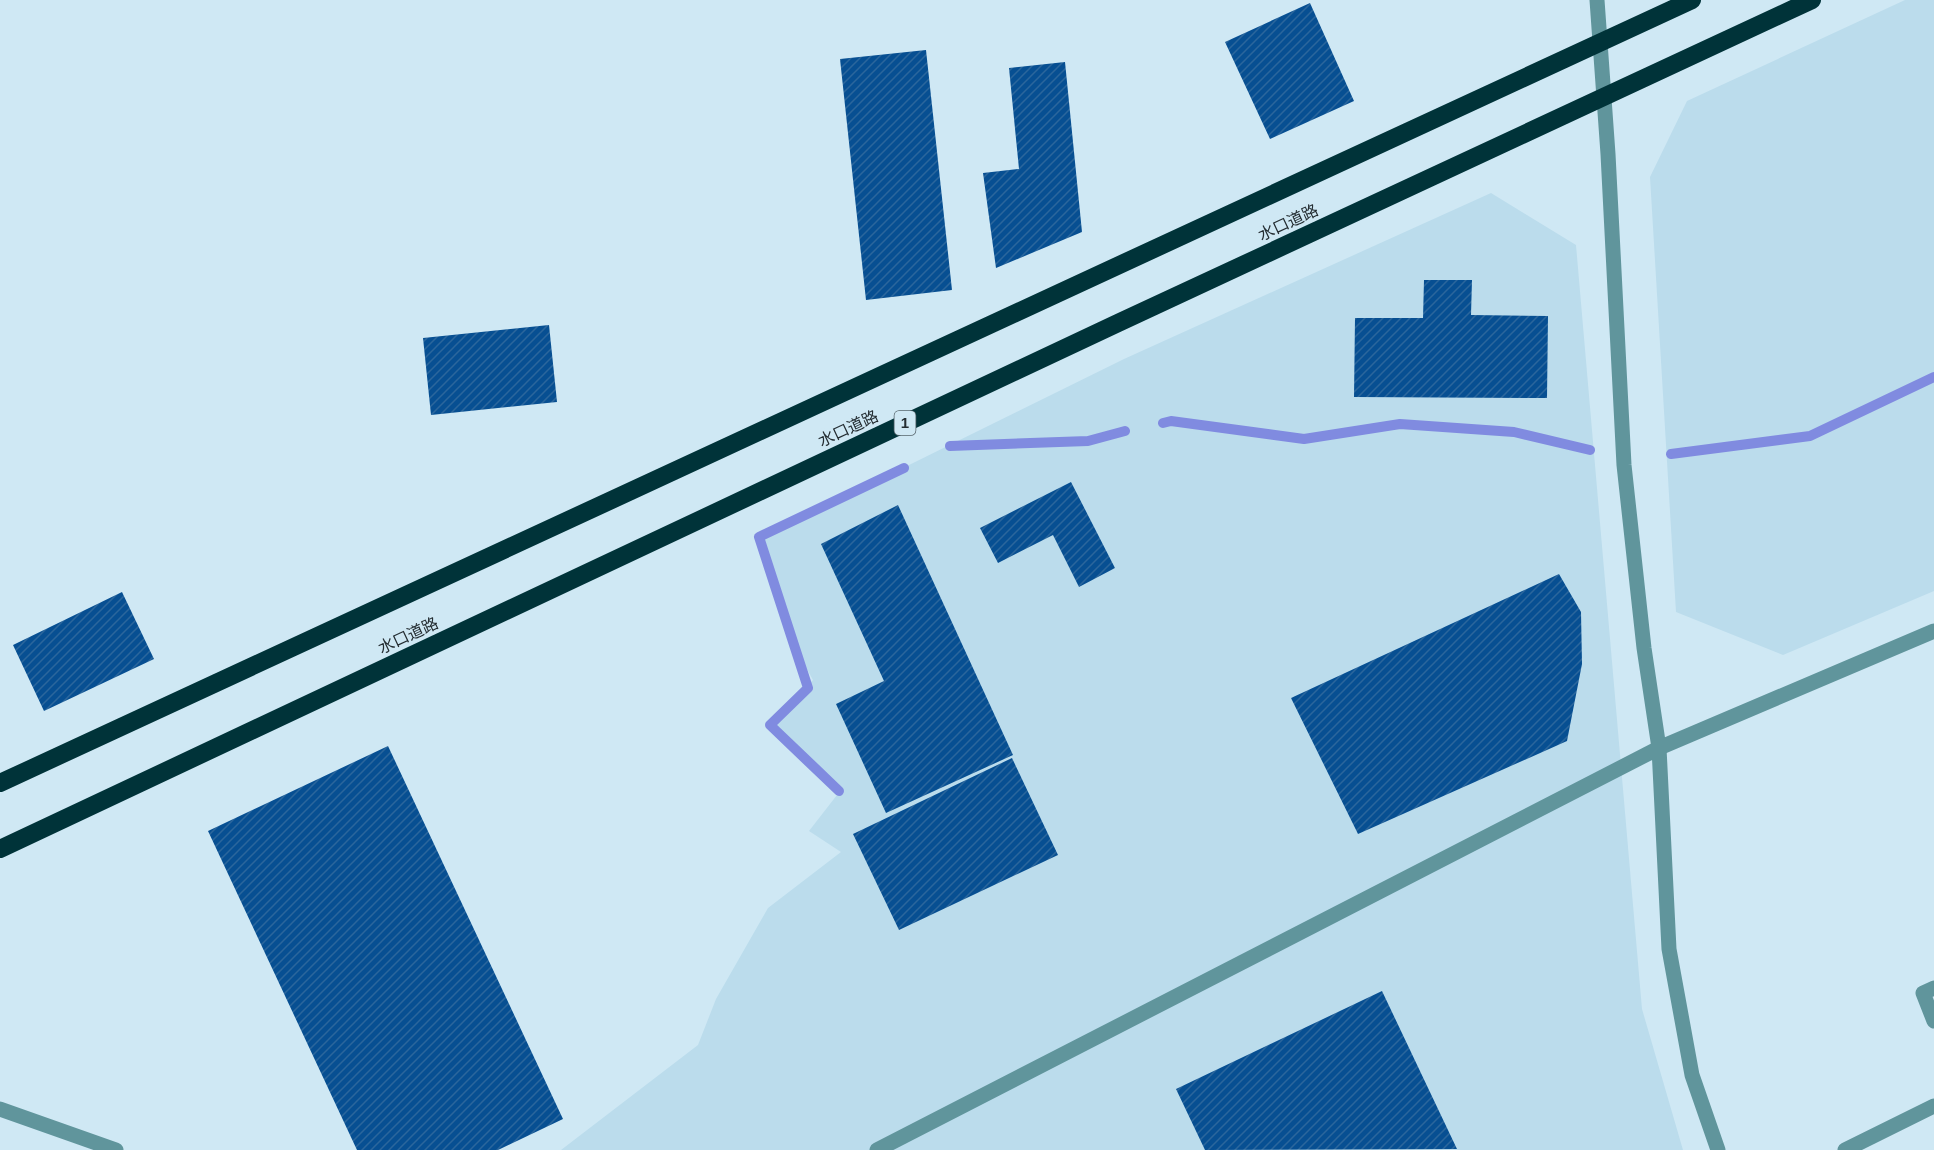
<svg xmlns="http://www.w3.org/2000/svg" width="1934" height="1150" font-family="Helvetica,'Noto Sans JP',sans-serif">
	<defs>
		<pattern id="building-hatch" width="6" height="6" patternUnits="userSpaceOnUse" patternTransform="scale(1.5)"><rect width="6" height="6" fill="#074f92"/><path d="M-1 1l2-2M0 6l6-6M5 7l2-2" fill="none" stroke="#2b669c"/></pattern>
	</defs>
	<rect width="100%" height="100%" fill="#cfe8f4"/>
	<path fill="#bbdcec" d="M1905 0H1934V591L1783 655 1676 612 1650 177 1687 101Z
		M1491 193 1576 245 1642 1009 1683 1150H561L698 1045 716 999 768 908 841 852 809 831 837 795 771 726 813 680 799 655 761 538 1124 359Z"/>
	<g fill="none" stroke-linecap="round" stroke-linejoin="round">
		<path stroke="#808be0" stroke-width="10" d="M1163 423 1171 421 1304 439 1400 424 1514 432 1590 450
			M950 446 1088 441 1125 431
			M1671 454 1810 436 1934 377
			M839 791 770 725 808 688 759 537 904 468"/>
	</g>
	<path fill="url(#building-hatch)" d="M1310 3 1354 101 1270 139 1225 42Z
		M926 50 952 290 866 300 840 59Z
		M1065 62 1082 232 996 268 983 173 1019 169 1009 68Z
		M1424 280H1472L1471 315 1548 316 1547 398 1354 397 1355 318H1423Z
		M549 325 557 402 431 415 423 338Z
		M1071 482 1115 568 1079 587 1053 535 998 563 980 528Z
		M898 505 1013 755 886 813 836 704 884 681 821 544Z
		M1559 574 1581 612 1582 664 1567 741 1358 834 1291 698Z
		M122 592 154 659 44 711 13 645Z
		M388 746 563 1119 498 1150H357L208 831Z
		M1012 758 1058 855 899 930 853 834Z
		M1382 991 1457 1149 1205 1150 1176 1089Z"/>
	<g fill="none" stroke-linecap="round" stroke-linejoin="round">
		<path stroke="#60959c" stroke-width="15" d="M1597 0 1608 154 1624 465 1644 648 1659 748 1669 949 1692 1075 1718 1150
			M1934 988 1923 993 1934 1021
			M0 1109 116 1150
			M877 1150 1659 748 1934 631
			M1845 1150 1934 1106"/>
		<path stroke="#003339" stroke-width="18" d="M0 783 1692 0
			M0 849 1118 323 1812 0"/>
	</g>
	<g text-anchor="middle" stroke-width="6" stroke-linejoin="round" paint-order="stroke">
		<rect fill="#cfe8f4" stroke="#57656c" stroke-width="1.5" x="894.5" y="411" width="21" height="24" rx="4.5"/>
		<g font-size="15" font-weight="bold" fill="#242d32">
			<text x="905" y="428">1</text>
		</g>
		<g font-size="16" fill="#242d32" stroke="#cfe8f4">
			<text transform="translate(1288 222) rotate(-25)" y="6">水口道路</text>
			<text transform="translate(848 428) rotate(-25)" y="6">水口道路</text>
			<text transform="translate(408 635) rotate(-25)" y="6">水口道路</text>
		</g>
	</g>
</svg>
